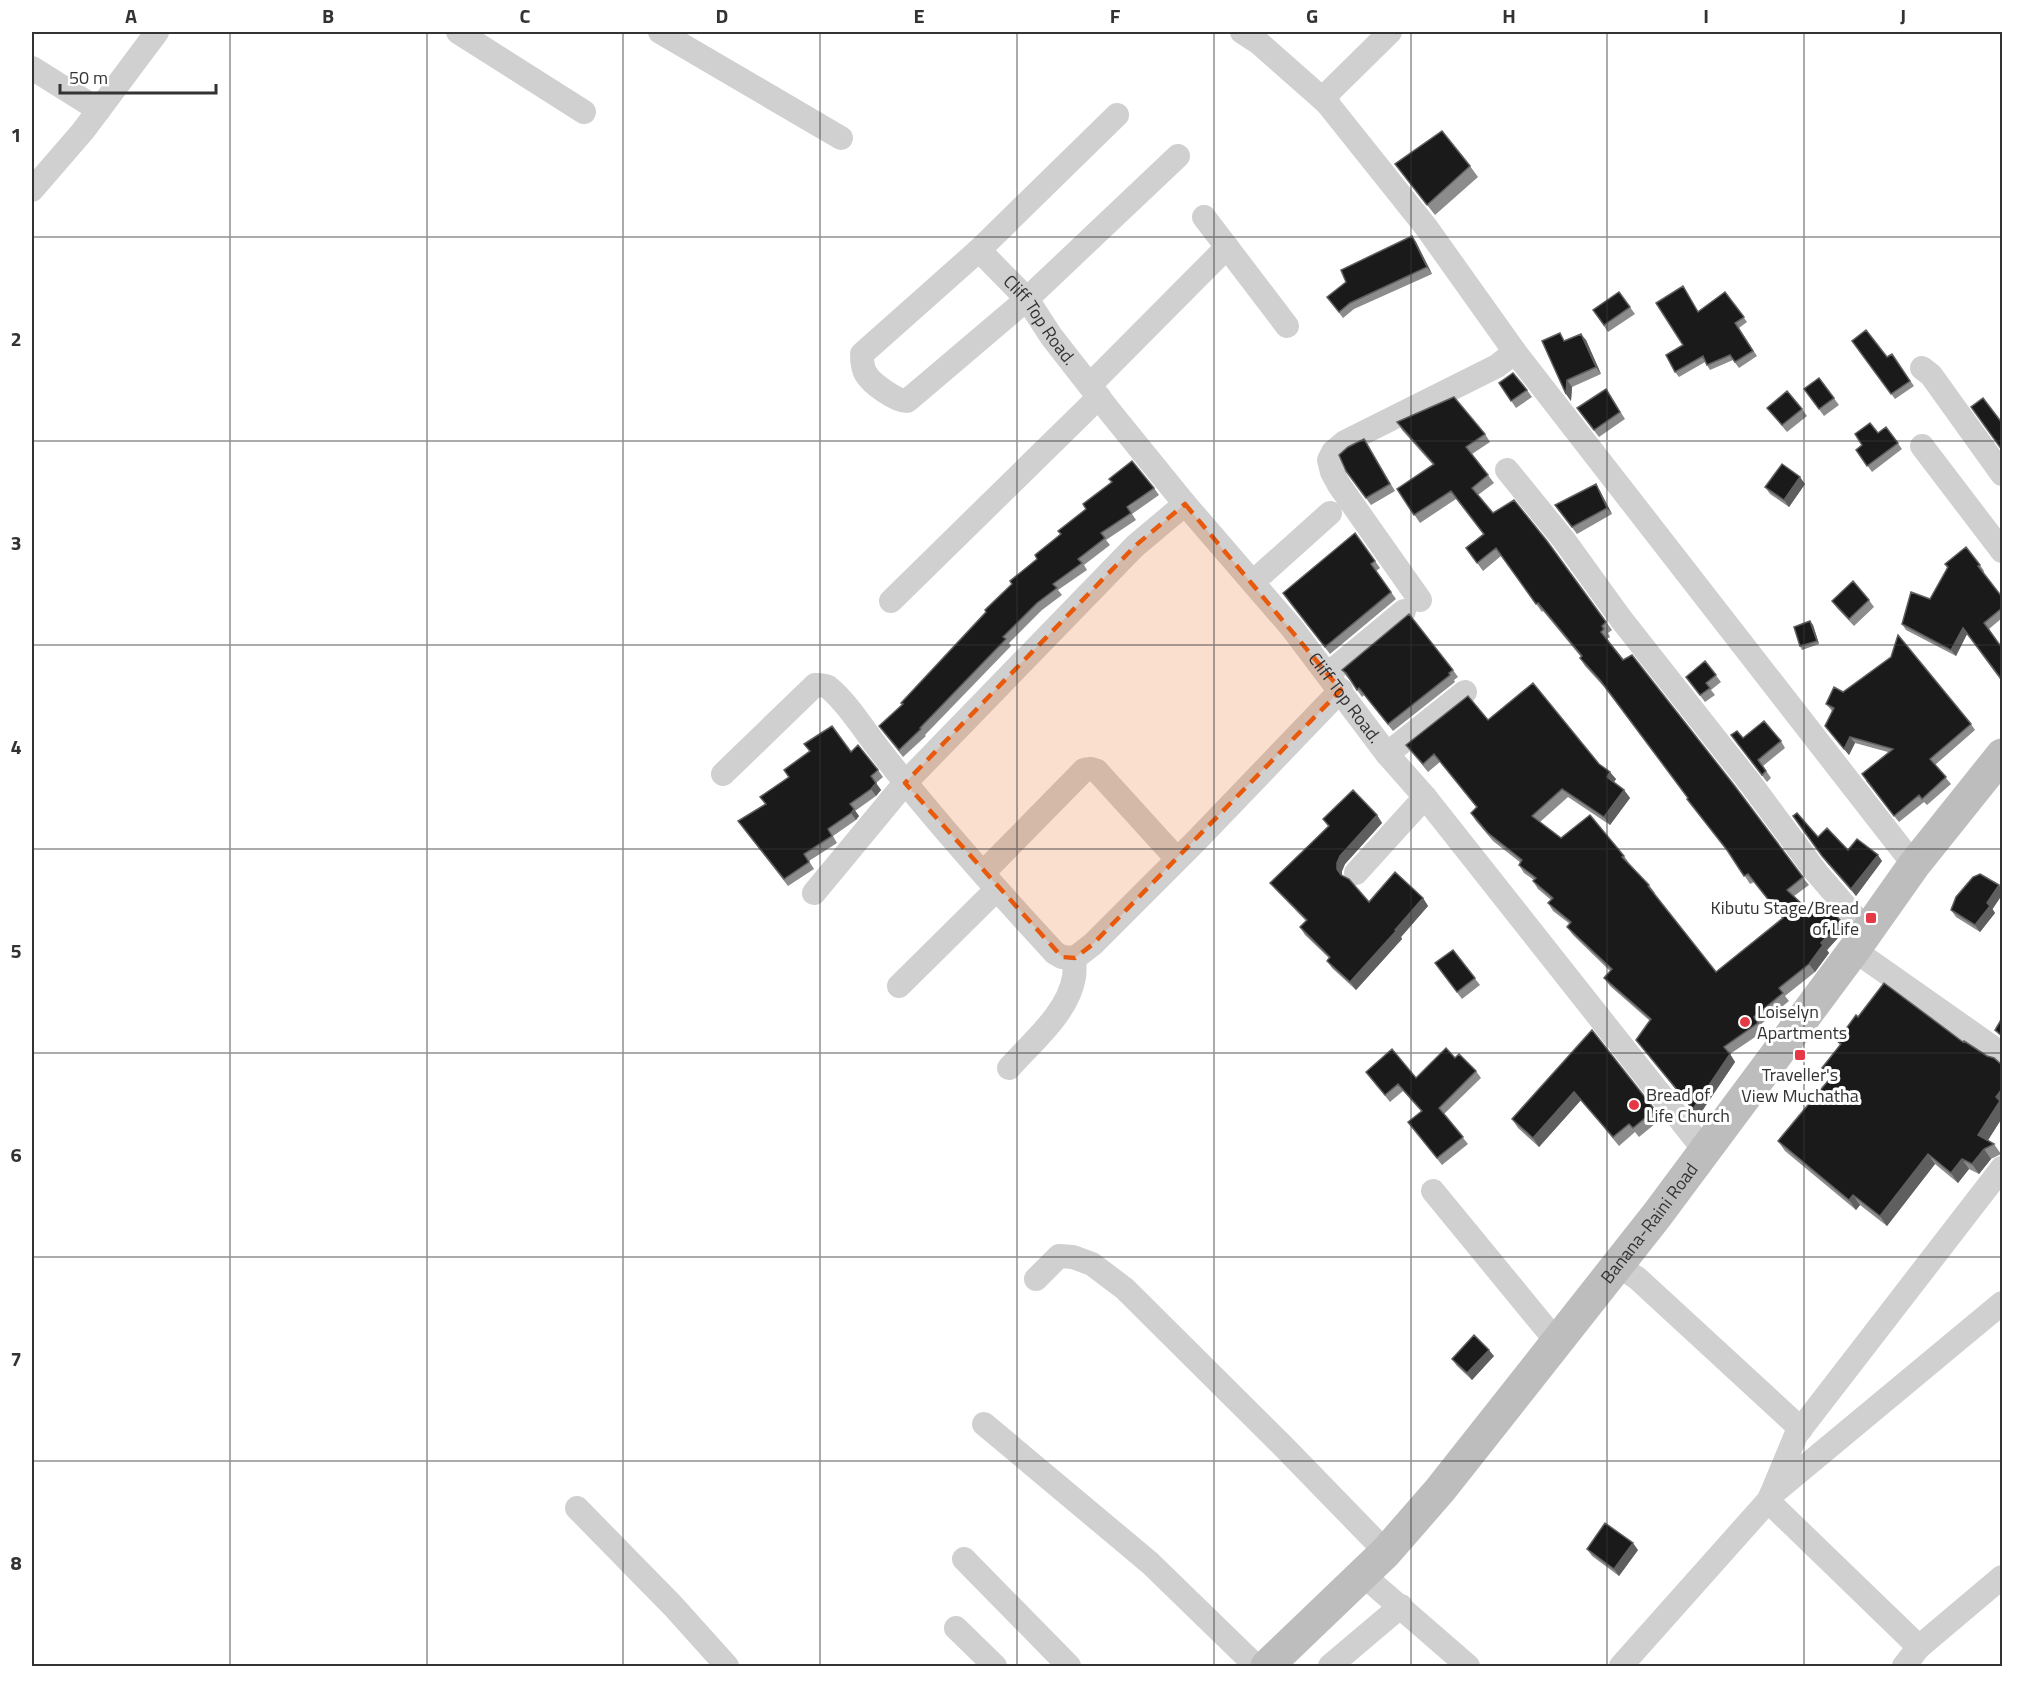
<svg xmlns="http://www.w3.org/2000/svg" width="2034" height="1698" font-family="'Titillium Web',sans-serif">
	<rect width="100%" height="100%" fill="#fff"/>
	<g fill="none" stroke-linecap="round" stroke-linejoin="round">
		<g stroke="#d0d0d0" stroke-width="24">
			<path d="M458 32 584 112"/>
			<path d="M660 32 841 138"/>
			<path d="M1242 32 1259 43 1327 103"/>
			<path d="M1390 32 1329 92 1327 103 1426 227 1515 352 1914 865"/>
			<path d="M32 68 99 110"/>
			<path d="M1117 115 979 250 862 354C862 360 862 368 866 374 872 384 896 401 907 401L1027 299 1178 156"/>
			<path d="M32 190 83 131 157 32"/>
			<path d="M1204 217 1287 326"/>
			<path id="s1" d="M979 250 1027 299 1051 336 1111 413 1185 504 1292 628 1387 754 1425 797 1705 1151"/>
			<path d="M1922 368 1931 375 2002 474"/>
			<path d="M1090 385 1227 247"/>
			<path d="M1922 446 2002 551"/>
			<path d="M1507 470 1564 540 1621 619 1751 784 1816 872 1867 931"/>
			<path d="M1253 582 1330 513"/>
			<path d="M1420 600 1339 485 1332 472 1329 460 1333 452 1345 442 1497 366 1515 352"/>
			<path d="M891 601 1099 397"/>
			<path d="M1328 674 1404 611"/>
			<path d="M1387 754 1465 692"/>
			<path d="M723 774 815 685C819 685 824 685 828 687 846 701 864 730 878 748 933 819 994 887 1055 953L1062 957 1075 958 1093 944 1195 842 1341 690"/>
			<path d="M983 873 1084 770 1091 769 1097 771 1177 859"/>
			<path d="M1356 873 1425 797"/>
			<path d="M814 893 905 783 1135 546 1185 504"/>
			<path d="M1854 950 2002 1054"/>
			<path d="M899 986 996 890"/>
			<path d="M1009 1068C1032 1042 1068 1013 1074 977 1075 971 1074 964 1075 958"/>
			<path d="M1433 1191 1557 1342"/>
			<path d="M1617 1265 1637 1278 1801 1429"/>
			<path d="M1036 1279 1059 1256 1073 1257 1092 1264 1125 1289 1282 1445 1386 1552"/>
			<path d="M984 1424 1150 1563 1256 1666"/>
			<path d="M1771 1495 1796 1435 2002 1168"/>
			<path d="M1768 1501 1919 1647"/>
			<path d="M577 1508 673 1606 727 1666"/>
			<path d="M964 1559 1069 1666"/>
			<path d="M1362 1574 1468 1666"/>
			<path d="M956 1628 995 1666"/>
			<path d="M1330 1666 1401 1606"/>
			<path d="M1621 1666 1768 1501 1771 1495 2002 1303"/>
			<path d="M1904 1666 1919 1647 2002 1577"/>
		</g>
		<path stroke="#bdbdbd" stroke-width="33" id="s2" d="M1267 1666 1386 1552 1440 1490 1657 1215 1854 950 1914 865 2002 755"/>
	</g>
	<path fill="#8c8c8c" d="M1395 164 1470 166 1478 177 1435 215Z
		M1412 236 1416 242 1432 274 1354 309 1343 318 1327 297Z
		M1619 292 1635 314 1608 332 1593 310Z
		M1725 292 1747 322 1739 328 1757 356 1739 368 1733 360 1710 370 1705 362 1679 377 1675 372 1683 345 1698 311Z
		M1586 340 1601 374 1572 387 1571 401 1566 394V341Z
		M1852 341 1887 357 1892 354 1914 386 1895 399Z
		M1819 378 1839 405 1824 416 1804 389Z
		M1499 383 1527 390 1532 397 1516 408Z
		M1606 389 1625 419 1599 437 1582 415Z
		M1767 408 1802 409 1807 416 1787 432Z
		M1397 422 1485 434 1490 442 1472 454 1494 483 1478 495 1493 513 1547 541 1612 630 1608 633 1610 637 1607 639 1809 885 1794 896 1816 917 1846 929 1827 950 1829 953 1815 972 1785 996 1789 1001 1760 1025 1764 1031 1730 1054 1735 1062 1698 1117 1636 1040 1650 1021 1610 986 1604 978 1610 971 1573 935 1567 927 1570 924 1553 911 1548 903 1551 900 1538 889 1533 881 1534 880 1524 873 1519 865 1521 863 1493 841 1476 821 1471 813 1477 808 1440 762 1428 772 1406 745 1488 720 1599 764 1616 779 1614 782 1624 790 1630 798 1610 825 1568 797 1540 822 1561 838 1624 856 1629 863 1649 885 1655 893 1654 894 1716 972 1782 918 1754 882 1750 884 1731 855 1693 807 1687 799 1688 798 1605 688 1585 666 1580 658 1581 657 1543 611 1542 612 1501 556 1483 571 1466 548 1483 534 1456 499 1420 523 1397 489 1433 465 1402 430Z
		M1886 427 1902 449 1872 472 1856 450Z
		M1364 439 1395 491 1371 505 1346 471Z
		M1805 484 1789 507 1770 494 1765 487Z
		M1154 488 1159 495 1132 514 1136 520 1106 540 1110 545 1084 565 1087 570 1058 590 1062 595 1042 610 1009 643 1011 646 925 735 926 736 903 757 884 733 902 704 986 612Z
		M1600 491 1612 514 1577 534 1555 505Z
		M1355 533 1380 568 1376 571 1396 599 1330 654 1288 600Z
		M1945 564 1980 565 1984 571 1983 573 2002 597V618L1989 629 2002 648V682L1967 634 1956 656 1906 630 1902 624 1930 599 1947 568Z
		M1869 600 1874 607 1854 626 1837 608 1832 601Z
		M1810 621 1813 625 1819 644 1802 650 1800 646Z
		M1705 661 1721 682 1711 690 1715 695 1705 702 1686 677Z
		M1342 670H1453L1458 677 1454 680 1455 682 1393 731 1364 695 1362 697 1350 680 1347 677Z
		M1843 692 1971 724 1975 730 1935 765 1951 784 1927 805 1924 802 1899 822 1866 781 1888 752 1855 743 1849 755 1825 726 1832 711 1826 704Z
		M1743 738 1781 741 1785 748 1763 766 1771 778 1767 782 1736 742Z
		M804 744 851 752 878 770 883 777 876 783 881 790 876 796 855 811 859 816 856 820 833 836 837 843 809 861 814 869 788 886 743 828 765 804 760 797 789 777 784 770 810 752Z
		M1377 815 1382 823 1345 864 1342 871V876L1369 902 1423 898 1428 906 1401 937 1402 939 1356 990 1332 968 1327 961 1329 958 1305 935 1300 927 1306 921 1276 890 1270 883 1328 826 1323 819Z
		M1793 816 1818 837 1848 850 1882 861 1856 896 1827 863Z
		M1973 877 1995 913 1980 932 1956 917 1951 910Z
		M1453 950 1480 985 1462 999 1440 970Z
		M1858 1017 1963 1042 2002 1065V1118L1988 1140 1994 1144 2001 1154 1991 1159 1979 1174 1969 1169 1958 1183 1935 1164 1887 1226 1860 1205 1856 1210 1785 1151 1778 1141 1830 1079 1822 1068 1840 1045 1837 1041Z
		M1592 1030 1661 1119 1639 1137 1635 1132 1619 1146 1581 1100 1539 1147 1518 1128 1512 1119Z
		M1455 1058 1476 1071 1481 1078 1444 1114 1468 1144 1442 1165 1408 1122 1421 1111 1403 1091 1390 1102 1366 1072 1416 1078Z
		M1494 1356 1472 1380 1457 1366 1452 1359Z
		M1587 1549 1638 1550 1619 1576 1592 1556Z"/>
	<path fill="#5f5f5f" d="M1412 236 1416 242 1432 274 1427 267Z
		M1581 334 1586 340 1601 374 1596 367Z
		M1567 380 1572 387 1571 401 1566 394Z
		M1800 477 1805 484 1789 507 1784 500Z
		M1596 484 1600 491 1612 514 1607 508Z
		M1810 621 1813 625 1819 644 1817 641Z
		M1963 628 1967 634 1956 656 1951 650Z
		M1850 737 1855 743 1849 755 1844 749Z
		M1610 772 1616 779 1612 785 1607 777Z
		M876 783 881 790 876 796 871 789Z
		M1624 790 1630 798 1610 825 1604 817Z
		M854 809 859 816 856 820 851 813Z
		M1377 815 1382 823 1345 864 1342 871V877L1346 883 1337 869V863L1340 856Z
		M1878 855 1882 861 1856 896 1851 889Z
		M1999 885 2002 889V895L1992 910 1987 903Z
		M1423 898 1428 906 1401 937 1402 939 1356 990 1350 982Z
		M1990 906 1995 913 1980 932 1975 925Z
		M1841 921 1846 929 1827 950 1829 953 1815 972 1809 964 1821 943Z
		M1730 1054 1735 1062 1698 1117 1693 1109Z
		M2002 1089V1118L1985 1145 1978 1135 1996 1097Z
		M1574 1092 1581 1100 1539 1147 1533 1138Z
		M1984 1149 1991 1159 1979 1174 1972 1164Z
		M1928 1154 1935 1164 1887 1226 1880 1216Z
		M1962 1159 1969 1169 1958 1183 1951 1173Z
		M1853 1195 1860 1205 1856 1210 1849 1200Z
		M1489 1350 1494 1356 1472 1380 1467 1373Z
		M1633 1543 1638 1550 1619 1576 1614 1569Z"/>
	<path fill="#1a1a1a" stroke="#5f5f5f" stroke-width="1.5" d="M1442 131 1470 166 1427 205 1395 164Z
		M1412 236 1427 267 1350 303 1339 312 1327 297 1346 282 1341 270Z
		M1683 286 1698 312 1725 292 1744 317 1735 323 1753 351 1735 362 1730 355 1707 365 1703 356 1675 372 1666 355 1683 345 1656 303Z
		M1619 292 1630 307 1604 325 1593 310Z
		M1866 330 1887 357 1892 354 1910 381 1891 394 1852 341Z
		M1560 333 1564 341 1581 334 1596 367 1567 380 1566 394 1542 341Z
		M1513 373 1527 390 1511 401 1499 383Z
		M1819 378 1834 398 1819 409 1804 389Z
		M1606 389 1620 412 1594 430 1577 408Z
		M1787 391 1802 409 1782 425 1767 408Z
		M1454 397 1485 434 1466 447 1488 475 1472 488 1493 513 1514 500 1547 541 1606 622 1602 626 1604 629 1601 632 1623 660 1632 655 1734 785 1803 877 1787 890 1816 917 1827 905 1841 921 1821 943 1823 945 1809 964 1779 988 1783 993 1754 1017 1758 1023 1724 1047 1730 1054 1693 1109 1636 1040 1651 1019 1604 978 1612 969 1567 927 1571 922 1548 903 1553 898 1533 881 1536 878 1519 865 1522 860 1488 833 1471 813 1477 807 1434 754 1423 764 1406 745 1468 696 1488 720 1533 683 1599 764 1610 772 1607 777 1624 790 1604 817 1562 789 1532 816 1561 838 1590 815 1624 856 1622 857 1649 885 1648 886 1716 972 1783 918 1748 874 1744 876 1727 850 1687 799 1688 798 1600 680 1580 658 1582 656 1538 603 1536 604 1496 548 1477 563 1466 548 1484 534 1451 491 1414 515 1397 489 1434 464 1397 422Z
		M1983 398 2002 423V450L1971 407Z
		M1870 423 1878 433 1886 427 1898 443 1867 466 1856 450 1862 445 1855 434Z
		M1364 439 1390 484 1366 498 1346 471 1339 455 1348 447Z
		M1132 461 1154 488 1127 507 1131 513 1101 533 1105 538 1078 559 1082 563 1053 584 1057 588 1037 603 1003 637 1006 639 920 728 921 729 899 750 879 726 903 704 901 703 986 612 985 610 1012 584 1010 581 1037 559 1035 555 1061 534 1058 531 1086 509 1083 504 1112 482 1109 479Z
		M1782 464 1800 477 1784 500 1765 487Z
		M1596 484 1607 508 1572 527 1555 505Z
		M1355 533 1375 561 1371 564 1391 592 1325 647 1283 593Z
		M1966 547 1980 565 1978 566 2002 597V608L1984 623 2002 648V680L1963 628 1951 650 1902 624 1911 592 1930 599 1948 567 1945 564Z
		M1853 581 1869 600 1849 619 1832 601Z
		M1409 614 1453 670 1449 673 1450 675 1388 724 1359 688 1357 690 1346 673 1342 670Z
		M1810 621 1817 641 1800 646 1794 627Z
		M1898 635 1971 724 1930 759 1946 777 1922 799 1919 795 1894 816 1862 774 1893 749 1850 737 1844 749 1825 726 1834 708 1826 704 1834 687 1843 692 1891 657Z
		M1705 661 1716 675 1706 683 1710 688 1700 695 1686 677Z
		M1764 721 1781 741 1758 760 1766 771 1762 775 1731 735 1737 731 1743 738Z
		M832 726 851 752 858 745 878 770 871 776 876 783 871 789 850 804 854 809 851 813 828 829 832 836 804 854 809 862 784 879 738 821 766 804 760 797 789 777 784 770 810 751 804 744Z
		M1353 790 1377 815 1340 856 1337 863V869L1341 875 1349 879 1369 902 1395 872 1423 898 1395 930 1396 931 1350 982 1327 961 1330 957 1300 927 1307 920 1270 883 1329 826 1323 819Z
		M1797 813 1818 837 1827 828 1848 850 1857 839 1878 855 1851 889 1822 856 1793 816Z
		M1980 874 1999 885 1987 903 1990 906 1975 925 1951 910 1956 897 1973 877Z
		M1453 950 1475 978 1457 992 1435 963Z
		M1884 983 1963 1042 1964 1041 1987 1056 1994 1058 2002 1065V1089L1996 1097 2000 1101 1978 1135 1994 1144 1984 1149 1972 1164 1962 1159 1951 1173 1928 1154 1880 1216 1853 1195 1849 1200 1778 1141 1832 1076 1822 1068 1841 1044 1837 1041 1856 1015 1858 1017Z
		M2002 1018V1036L1995 1030Z
		M1592 1030 1655 1110 1633 1128 1629 1124 1613 1137 1574 1092 1533 1138 1512 1119Z
		M1446 1048 1455 1058 1459 1054 1476 1071 1439 1108 1463 1137 1437 1158 1408 1122 1422 1111 1398 1084 1385 1095 1366 1072 1392 1049 1416 1078Z
		M1474 1335 1489 1350 1467 1373 1452 1359Z
		M1605 1523 1633 1543 1614 1569 1587 1549Z"/>
	<path fill="#e8590c" fill-opacity="0.2" stroke="#e8590c" stroke-width="4.5" stroke-dasharray="12 8" stroke-linejoin="round" d="M1185 504 1341 690 1093 944 1075 958 1062 957 905 783 1135 546Z"/>
	<path fill="none" stroke="#333" stroke-width="1.5" stroke-opacity="0.55" d="M230 32V1666M427 32V1666M623 32V1666M820 32V1666M1017 32V1666M1214 32V1666M1411 32V1666M1607 32V1666M1804 32V1666M32 237H2002M32 441H2002M32 645H2002M32 849H2002M32 1053H2002M32 1257H2002M32 1461H2002"/>
	<g fill="#e63946" stroke="#fff" stroke-width="2">
		<rect x="1865" y="912" width="12" height="12" rx="3"/>
		<circle cx="1745" cy="1022" r="6"/>
		<rect x="1794" y="1049" width="12" height="12" rx="3"/>
		<circle cx="1634" cy="1105" r="6"/>
	</g>
	<g text-anchor="middle" stroke-width="6" stroke-linejoin="round" paint-order="stroke">
		<g font-size="18" fill="#333" stroke="#fff">
			<text dy="6" stroke="none"><textPath href="#s1" startOffset="93">Cliff Top Road.</textPath></text>
			<text dy="6" stroke="none"><textPath href="#s1" startOffset="579">Cliff Top Road.</textPath></text>
			<text dy="6" stroke="none"><textPath href="#s2" startOffset="586">Banana-Raini Road</textPath></text>
		</g>
		<g font-size="18" fill="#333" stroke="#fff" text-anchor="start">
			<text x="1859" y="914" text-anchor="end">Kibutu Stage/Bread<tspan x="1859" dy="21">of Life</tspan></text>
			<text x="1757" y="1018">Loiselyn<tspan x="1757" dy="21">Apartments</tspan></text>
			<text x="1800" y="1081" text-anchor="middle">Traveller's<tspan x="1800" dy="21">View Muchatha</tspan></text>
			<text x="1646" y="1101">Bread of<tspan x="1646" dy="21">Life Church</tspan></text>
		</g>
	</g>
	<rect width="2034" height="1698" fill="none" stroke="#ffffff" stroke-width="66"/>
	<path d="M60 84v9h156v-9" fill="none" stroke="#333333" stroke-width="3"/>
	<text x="69" y="84" font-size="18" fill="#333333" stroke="#ffffff" stroke-width="4.5" paint-order="stroke">50 m</text>
	<rect x="33" y="33" width="1968" height="1632" fill="none" stroke="#333" stroke-width="2"/>
	<g font-size="20" text-anchor="middle" font-weight="bold" fill="#333">
		<text x="131" y="23">A</text>
		<text x="328" y="23">B</text>
		<text x="525" y="23">C</text>
		<text x="722" y="23">D</text>
		<text x="919" y="23">E</text>
		<text x="1115" y="23">F</text>
		<text x="1312" y="23">G</text>
		<text x="1509" y="23">H</text>
		<text x="1706" y="23">I</text>
		<text x="1903" y="23">J</text>
		<text x="16" y="142">1</text>
		<text x="16" y="346">2</text>
		<text x="16" y="550">3</text>
		<text x="16" y="754">4</text>
		<text x="16" y="958">5</text>
		<text x="16" y="1162">6</text>
		<text x="16" y="1366">7</text>
		<text x="16" y="1570">8</text>
	</g>
</svg>
